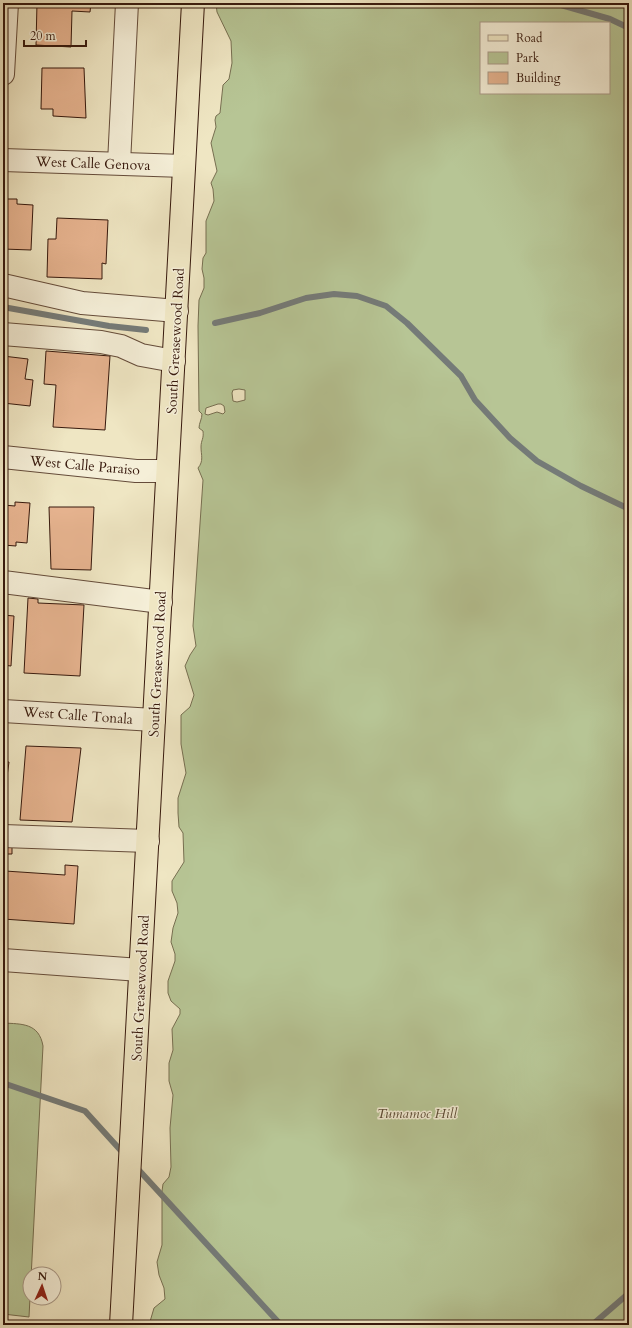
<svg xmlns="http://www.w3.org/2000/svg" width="632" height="1328" font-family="Cardo,serif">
	<rect width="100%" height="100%" fill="#efe6c3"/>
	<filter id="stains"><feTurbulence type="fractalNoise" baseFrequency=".005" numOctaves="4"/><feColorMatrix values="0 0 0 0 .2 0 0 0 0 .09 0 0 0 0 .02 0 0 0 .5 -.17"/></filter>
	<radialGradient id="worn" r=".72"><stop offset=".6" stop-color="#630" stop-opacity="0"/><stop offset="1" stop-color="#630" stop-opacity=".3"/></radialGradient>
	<path fill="#b7c595" stroke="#776f51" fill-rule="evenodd" d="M216 3H629V1325H149L154 1308 165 1299 164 1288 159 1275 157 1262 162 1245V1191L163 1184 169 1177 171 1167 170 1128 173 1095 169 1081V1063L173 1050 172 1029 180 1014V1009L171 1001 168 993V981L175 961V954L171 942 173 928 178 913 177 903 172 891V881L184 862 183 833 179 827 178 813V798L186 773 181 744V715L190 707 194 695 185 666 190 655 196 646 193 626 203 480 198 468C204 461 201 455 201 447 201 440 204 439 203 431L199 428C199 423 202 419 202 414L199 411 198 326 199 300 204 288V278L202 269 203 258 206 253V221L214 201 213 189 211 183 217 171 211 143 216 127 215 120 216 116 220 113 223 85 229 79 232 63 231 41 217 12ZM481 23H609V93H481ZM239 389 245 390V400L237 402 233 401 232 393 233 390ZM218 404H221L224 406 225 412 223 414 217 412 208 415 205 414 206 408Z
		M3 1023C22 1024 39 1023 43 1046L29 1317 3 1314Z"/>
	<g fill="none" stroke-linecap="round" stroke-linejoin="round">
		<path stroke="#757b78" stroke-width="6" d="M554 3 610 19 629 28
			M3 307 109 326 146 330
			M215 323 260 313 306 298 334 294 357 296 386 306 407 323 461 376 475 400 510 438 537 461 581 486 629 509
			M3 1083 85 1111 124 1154
			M136 1167 281 1325
			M592 1325 629 1293"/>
	</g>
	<path fill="#e6b38f" stroke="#37190d" d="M37 3H91L90 12 72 11 71 47 36 45Z
		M42 68H84L86 118 53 116V109H41Z
		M3 199H17V204L33 205 31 250 3 249Z
		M57 218 108 220 106 264 102 263V279L47 277 48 239H56Z
		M46 351 110 356 105 430 53 427 56 385 44 384Z
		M3 356 28 359 25 379 33 380 30 406 3 403Z
		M15 502 30 503 27 543 16 542V546L3 545V505L15 506Z
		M49 507H94L91 570 51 569Z
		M28 598 38 599V603L84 605 80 676 24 673Z
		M3 615 14 616 11 666 3 665Z
		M26 746 81 748 72 822 20 820Z
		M3 762H9L3 805Z
		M3 845 12 846V854H3Z
		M65 865 78 866 74 924 3 919 5 871 65 875Z"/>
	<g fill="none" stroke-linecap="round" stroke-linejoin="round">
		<defs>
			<path id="minor" d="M3 74 7 3
				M3 160 184 166
				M119 163 127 3
				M3 285 82 303 177 311
				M3 334 101 342 121 346 141 355 174 361
				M3 457 136 471H167
				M3 582 161 602
				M3 711 154 720
				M3 836 148 841
				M3 960 140 970"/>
			<path id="major" d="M121 1325 193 3"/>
		</defs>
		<use href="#minor" stroke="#654c3a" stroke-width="24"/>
		<use href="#major" stroke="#37190d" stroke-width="24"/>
		<use href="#minor" stroke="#f5efd8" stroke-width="22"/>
		<use href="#major" stroke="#efe6c3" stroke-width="22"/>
	</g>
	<g text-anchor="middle" stroke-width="3" stroke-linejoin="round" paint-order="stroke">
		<g font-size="14" fill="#37190d" stroke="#f5efd8">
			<text transform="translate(93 163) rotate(2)" y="5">West Calle Genova</text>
			<text transform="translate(175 341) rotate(-87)" y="5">South Greasewood Road</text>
			<text transform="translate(85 465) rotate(5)" y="5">West Calle Paraiso</text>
			<text transform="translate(157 664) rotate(-87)" y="5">South Greasewood Road</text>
			<text transform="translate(78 715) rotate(4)" y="5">West Calle Tonala</text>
			<text transform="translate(140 988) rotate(-87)" y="5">South Greasewood Road</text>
		</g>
		<g font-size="14" font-style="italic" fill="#5d4d36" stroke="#f5efd8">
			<text x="417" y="1118">Tumamoc Hill</text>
		</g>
	</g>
	<rect width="632" height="1328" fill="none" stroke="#efe6c3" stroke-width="16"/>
	<rect x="4" y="4" width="624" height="1320" fill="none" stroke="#37190d" stroke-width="2"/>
	<rect x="8" y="8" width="616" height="1312" fill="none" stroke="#37190d"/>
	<rect x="480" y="22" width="130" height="72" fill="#f5efd8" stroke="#a99987"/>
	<rect x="488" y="35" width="20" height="6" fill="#efe6c3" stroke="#a99987"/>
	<text x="516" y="42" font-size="12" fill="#37190d">Road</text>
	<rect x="488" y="52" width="20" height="12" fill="#b7c595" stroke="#a99987"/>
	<text x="516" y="62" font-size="12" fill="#37190d">Park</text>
	<rect x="488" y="72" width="20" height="12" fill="#e6b38f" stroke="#a99987"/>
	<text x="516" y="82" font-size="12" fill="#37190d">Building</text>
	<g transform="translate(42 1286) rotate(3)"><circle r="19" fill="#f5efd8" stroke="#a99987"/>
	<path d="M0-3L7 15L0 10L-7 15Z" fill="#8f2418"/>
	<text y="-6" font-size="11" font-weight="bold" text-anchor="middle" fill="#37190d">N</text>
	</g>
	<path d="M24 40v6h62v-6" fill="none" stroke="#37190d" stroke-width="2"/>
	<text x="30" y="40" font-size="12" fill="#37190d" stroke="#f5efd8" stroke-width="3" paint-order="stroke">20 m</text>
	<rect width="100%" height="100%" filter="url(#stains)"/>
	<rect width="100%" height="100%" fill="url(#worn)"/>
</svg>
